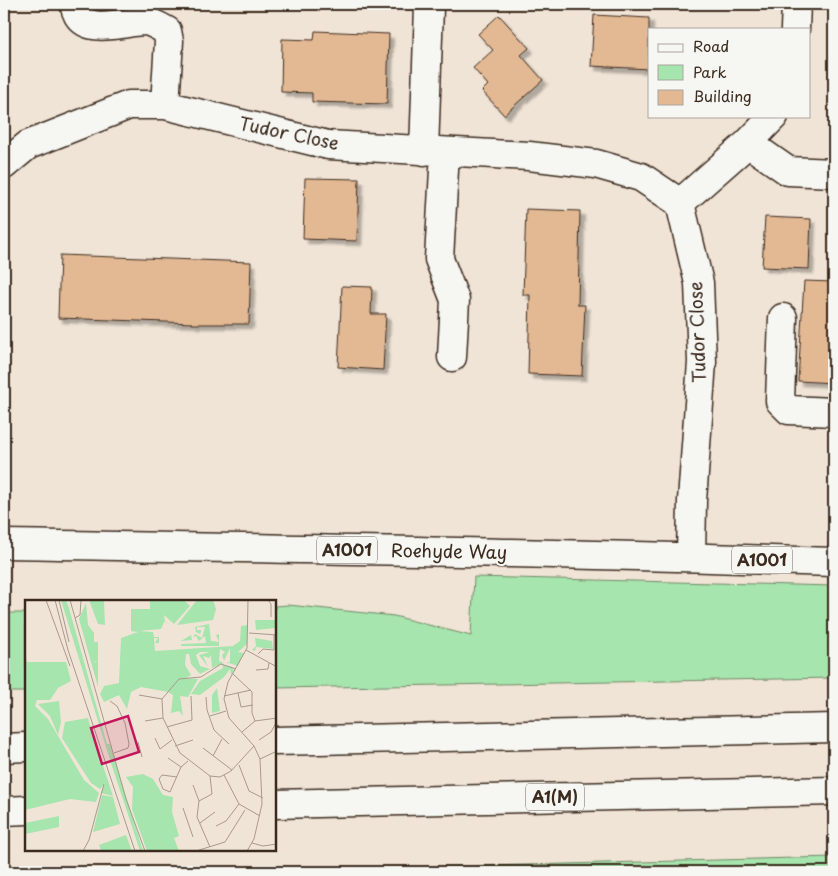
<svg xmlns="http://www.w3.org/2000/svg" width="838" height="876" font-family="'Playpen Sans',sans-serif">
	<defs>
		<filter id="shadow"><feDropShadow dx="4.5" dy="4.5" stdDeviation="1" flood-color="#0004"/></filter>
	</defs>
	<rect width="100%" height="100%" fill="#f0e4d6"/>
	<filter id="ink" filterUnits="userSpaceOnUse"><feTurbulence type="fractalNoise" baseFrequency=".02" numOctaves="2"/><feDisplacementMap in="SourceGraphic" scale="10" xChannelSelector="R" yChannelSelector="G"/><feConvolveMatrix kernelMatrix="1 2 1 2 8 2 1 2 1" color-interpolation-filters="sRGB"/></filter>
	<g filter="url(#ink)">
		<path fill="#a6e5ad" stroke="#708866" d="M474 577 834 586V678L275 688V606L288 605 394 616 471 636Z
			M4 613H26V692H4Z
			M834 857V872H257Z"/>
		<path fill="#e3b994" stroke="#3b2a1e" filter="url(#shadow)" d="M499 15 529 48 521 55 543 80 504 115 482 91 488 85 473 68 493 50 478 34Z
			M594 15 649 18V69L591 66Z
			M315 31 389 34 387 104 312 102V93L281 92 282 39 314 40Z
			M305 178 359 179 357 241 303 239Z
			M526 209 580 211 578 305H585L582 376 528 374 530 295H523Z
			M765 217 811 219 809 269 762 267Z
			M60 255 251 262 249 324H192V323L58 318Z
			M804 281 834 282V383L798 381Z
			M342 286 372 287 371 314H386L383 370 338 367Z"/>
		<g fill="none" stroke-linecap="round" stroke-linejoin="round">
			<defs>
				<path id="minor" d="M74 4C75 8 76 11 78 15 90 35 126 21 145 21 152 22 160 27 167 31L169 41 165 105
					M795 29 796 4
					M748 143 788 171 834 173
					M424 151 429 7 427 4
					M445 152 439 259 455 300 452 357
					M4 165 28 145 129 105H165L328 145 529 156 596 164 641 177 680 203 699 283 702 362 692 501 691 557
					M680 203 748 143 774 116
					M783 318 780 401 789 410 834 412"/>
				<path id="major" d="M4 544C281 549 558 552 834 562"/>
				<path id="highway" d="M275 741 834 728
					M4 748 26 747
					M275 804 834 791
					M4 811 26 810"/>
			</defs>
			<use href="#minor" stroke="#3b2a1e" stroke-width="31"/>
			<use href="#major" stroke="#3b2a1e" stroke-width="31"/>
			<use href="#highway" stroke="#3b2a1e" stroke-width="31"/>
			<use href="#minor" stroke="#f6f6f2" stroke-width="28"/>
			<use href="#major" stroke="#f6f6f2" stroke-width="28"/>
			<use href="#highway" stroke="#f6f6f2" stroke-width="28"/>
		</g>
	</g>
	<g text-anchor="middle" stroke-width="4" stroke-linejoin="round" paint-order="stroke">
		<g fill="#f6f6f2" stroke="#73675e" stroke-width="1">
			<rect x="317" y="536.5" width="60" height="27" rx="4"/>
			<rect x="732" y="546.5" width="60" height="27" rx="4"/>
			<rect x="526" y="783.5" width="58" height="27" rx="4"/>
		</g>
		<g font-size="16" font-weight="bold" fill="#3b2a1e">
			<text x="347" y="556">A1001</text>
			<text x="762" y="566">A1001</text>
			<text x="555" y="803">A1(M)</text>
		</g>
		<g font-size="18" fill="#3b2a1e" stroke="#f6f6f2">
			<text transform="translate(289 134) rotate(12)" y="6">Tudor Close</text>
			<text transform="translate(698 332) rotate(-92)" y="6">Tudor Close</text>
			<text transform="translate(449 552) rotate(1)" y="6">Roehyde Way</text>
		</g>
	</g>
	<g transform="translate(25 600)">
		<rect width="251" height="251" fill="#f0e4d6"/>
		<path d="M36 0H41L44 8 82 144H85L118 251H115L84 157ZM64 0H79L80 25 73 24ZM125 0H159L165 6 149 24 139 15 140 22 149 25 139 22 136 29 114 31 128 32 129 37H134V43H130L133 38H129L130 51 208 46 215 41 216 26 223 25 222 44 213 52 219 53 213 66 201 62H205V48L199 61 197 55 200 52 195 49 194 61 199 63 187 68 186 55 184 58 178 56 183 67 174 55 185 52H175L171 55 175 66 185 69 175 74 166 64 164 54H161L160 65 166 75 161 78 173 79 163 97 155 96 158 116 154 111 146 113 148 95 143 92 116 87 106 92 102 109 94 95 79 102 75 94 79 86 94 83 96 38 113 32 106 31V9H125ZM172 0H188L191 9 188 20 152 25ZM61 3 63 25 69 33V42H73V61H70L69 62 73 61V87L54 19ZM251 3V28L231 30 230 20H250ZM184 24 186 41 194 42 191 35 194 34V46H156V41L166 35 167 40 156 41V44L181 43 180 36 174 41 171 36 168 37 170 34 177 38 180 27H172V30H176V32L175 34 171 32 170 27ZM230 38 247 41 248 49 231 47 230 51 227 50 231 46ZM0 55 2 62H41L46 81 33 88 25 100H12L10 106 23 119 59 180 74 193 71 202 45 199 0 210ZM197 65 207 67 209 71 206 75 205 69 199 77 175 95 166 94 175 81 198 68ZM192 88 195 111 187 113V95ZM34 101 36 122 33 135 25 116 13 104ZM63 118 66 129 88 196 76 193 80 183 75 189 66 183 37 138 40 122ZM118 174 128 179 138 195 148 197 147 212 154 236 149 238 154 251H122L107 209 108 187 101 177ZM77 195 88 197 95 224 68 232ZM34 216V227L0 234V223ZM101 235 107 251H76L74 245Z" fill="#a6e5ad"/>
		<path fill="none" stroke="#a89a8c" stroke-width="1" d="M21 0 45 66M30 0 43 50 110 251M34 0 44 42M45 0 101 199 120 251M243 0 246 4V17M50 18 55 15 56 0M224 33 252 35M221 50 252 67M233 54 238 49 249 50V35M211 69 196 64 176 77 154 79 137 99 138 118 155 153 185 176 195 177 206 171 229 146M231 70 243 69 244 63M208 74 227 92V113L230 121M213 93 216 107 228 105M114 95 137 99M199 96 226 90M181 97 182 110 189 130 204 144M85 101 92 106 100 123 104 144 103 148 89 153M185 116 201 111M120 121 138 118M142 127 167 120 166 96M217 132 230 121 252 118M130 138 135 149 147 140M234 140 246 132 252 121M113 142 117 157M150 146 168 140M178 148 207 170M188 156 197 139M143 158 156 167 163 161M235 159 252 151M214 165 224 191 238 198M199 175 214 204 235 216M185 176 187 194 174 201 172 217 185 247M152 177 137 175 134 179 138 189 145 192 156 167M168 185 174 201M158 208 168 237M175 223 190 212M191 226 201 221 214 204M227 243 238 246 252 244M58 251 64 240 79 184M171 251 200 242 220 210M222 251 229 239 237 204 235 159 229 146 204 118 199 99 203 82 222 48 223 0"/>
		<path fill="#c2185b" fill-opacity="0.15" stroke="#c2185b" stroke-width="2.5" d="M103 116 114 152 77 164 66 128Z"/>
		<rect width="251" height="251" fill="none" stroke="#3b2a1e" stroke-width="2.5"/>
	</g>
	<rect width="838" height="876" fill="none" stroke="#f6f6f2" stroke-width="20"/>
	<rect x="10" y="10" width="818" height="856" fill="none" stroke="#3b2a1e" stroke-width="2" filter="url(#ink)"/>
	<rect x="648" y="28" width="162" height="90" fill="#f6f6f2" stroke="#aba49d"/>
	<rect x="658" y="44" width="25" height="8" fill="#f6f6f2" stroke="#aba49d"/>
	<text x="693" y="52" font-size="15" fill="#3b2a1e">Road</text>
	<rect x="658" y="65" width="25" height="15" fill="#a6e5ad" stroke="#aba49d"/>
	<text x="693" y="78" font-size="15" fill="#3b2a1e">Park</text>
	<rect x="658" y="90" width="25" height="15" fill="#e3b994" stroke="#aba49d"/>
	<text x="693" y="102" font-size="15" fill="#3b2a1e">Building</text>
</svg>
